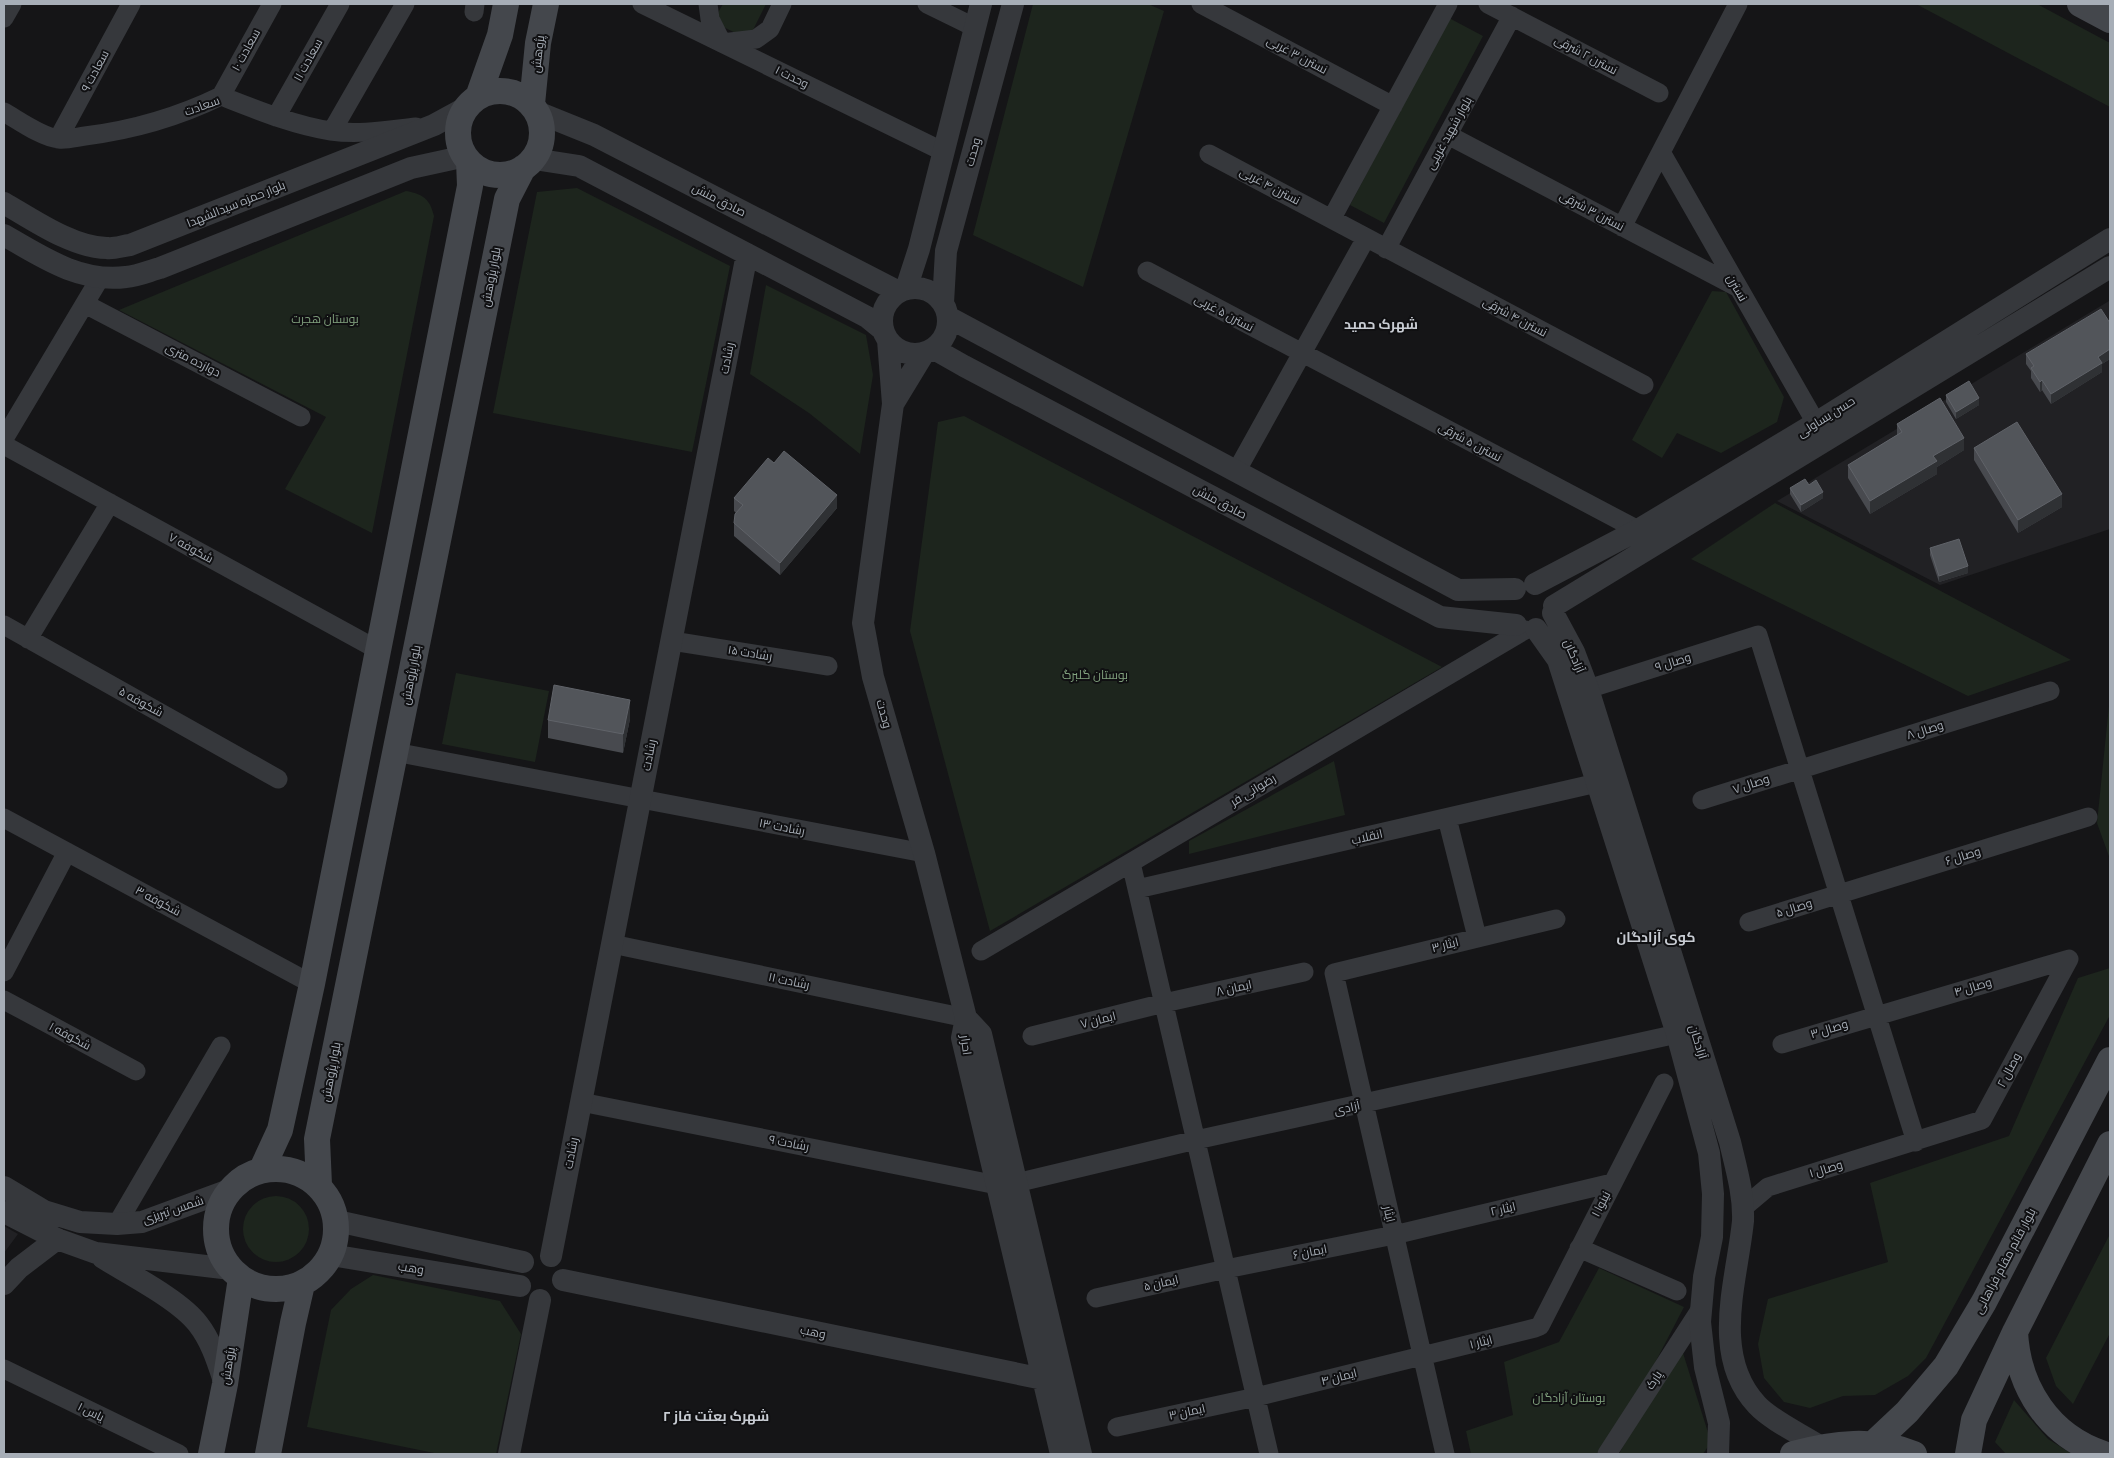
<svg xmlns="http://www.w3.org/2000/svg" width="2114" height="1458" font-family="'Titillium Web',Cairo,sans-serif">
	<rect width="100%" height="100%" fill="#151517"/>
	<path fill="#212124" d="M2109 301 2110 529 1940 585 1777 501Z
		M4 1226 18 1234 4 1253Z"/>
	<path fill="#1d251d" d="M723 4H766L751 34 742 36 719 25 716 16Z
		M1033 4H1148L1164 11 1083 287 973 235Z
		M1916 4H2037L2110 43V107Z
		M1449 18 1483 36 1384 223 1350 205Z
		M577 188 730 266 692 452 493 413 537 192Z
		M406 191C423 194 430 199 434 216L372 533 285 489 326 417 119 310Z
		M766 285 866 335 873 375 860 454 809 413 750 374Z
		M1712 291 1726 292 1784 397 1777 422 1721 453 1677 433 1662 458 1632 440Z
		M964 416 1442 667 990 931 910 631 938 422Z
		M1775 503 2071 660 1968 696 1691 559Z
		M456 673 549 691 535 762 442 744Z
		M2110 696V859L2097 823Z
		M1334 761 1345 815 1189 854V841Z
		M2110 968V1015L1926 1358 1908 1376 1875 1395 1843 1396 1810 1408 1784 1402 1764 1378 1758 1344 1768 1299 1888 1262 1870 1183 2009 1136 2078 978Z
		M243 1229a33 33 0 1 1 66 0a33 33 0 1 1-66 0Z
		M2110 1234V1333L2073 1404 2056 1386 2046 1358Z
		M1599 1268 1684 1307 1633 1405 1599 1454H1471L1466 1431 1513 1415 1504 1362 1559 1342Z
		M373 1275 500 1301 521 1334 496 1454H439L307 1427 331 1310 351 1289Z
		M1675 1350 1683 1353 1711 1442 1703 1454H1619Z
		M2014 1400 2048 1439 2072 1454H2006L1995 1442Z"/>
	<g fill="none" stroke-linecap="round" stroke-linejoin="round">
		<path stroke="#36383c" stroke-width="19" d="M642 4 942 151
			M708 4 710 19 722 43 756 39 770 29 782 4
			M927 4 974 27
			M1201 4 1393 106
			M1488 4 1659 93
			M474 12 475 4
			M4 18 12 4
			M221 96 272 4
			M4 112C18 120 43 138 59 139 67 140 77 137 85 136 133 130 178 117 221 96 257 110 293 125 331 131 359 135 388 130 416 127
			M276 117 340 4
			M332 131 405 4
			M1448 135 1737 287
			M58 139 131 4
			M1661 152 1816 423
			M1209 154 1644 385
			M1332 218 1448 4
			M1622 227 1738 4
			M1386 249 1512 16
			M1147 271 1638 530
			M85 304 301 417
			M4 439 100 278
			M4 445 378 650
			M1236 472 1366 238
			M4 625 278 779
			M28 639 110 503
			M672 641 828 666
			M1588 689 1758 635 1916 1142
			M395 752 924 853
			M1702 800 2050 691
			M4 818 312 984
			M1447 818 1477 937
			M1131 863 1269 1454
			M1137 889 1597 783
			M1749 922 2088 817
			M612 944 966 1018
			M981 951 1525 630
			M4 972 67 852
			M4 1000 136 1071
			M1032 1036 1164 1003 1304 972
			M1782 1044 2069 959
			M581 1102 997 1185
			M1016 1183 1196 1140 1677 1034
			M1743 1208 1768 1187 1982 1120 2069 959
			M117 1224 221 1046
			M1579 1248 1677 1291
			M1096 1298 1226 1269 1394 1235 1612 1183
			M4 1369 179 1454
			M1117 1427 1256 1397 1535 1328 1540 1326 1664 1083
			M1445 1454 1334 973 1556 919
			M1607 1454 1702 1307"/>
		<path stroke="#36383c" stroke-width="22" d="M537 112 594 135 899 292
			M534 159 579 166 867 317 883 330
			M4 203C32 219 73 248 107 248 114 249 122 246 130 245L434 125 467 107
			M4 235C42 257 80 283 126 277 138 276 149 271 160 268L411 168 466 156
			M882 321a33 33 0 1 1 66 0a33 33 0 1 1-66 0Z
			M906 289 919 249 981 4
			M943 303 946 251 1013 4
			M948 317 1458 590 1515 589
			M888 340 893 404 863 623 873 677 924 853 966 1018 962 1038 1061 1454
			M934 349 964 366 1440 617 1516 625
			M893 404 924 353
			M1535 584 1638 530 1816 423 2110 239
			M1554 606 2110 267
			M1553 613 1574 652 1588 689 1730 1142C1736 1168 1744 1194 1743 1221 1737 1281 1710 1355 1757 1405 1772 1421 1801 1434 1821 1447
			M1536 629 1558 660 1677 1034 1709 1153 1713 1194 1712 1237 1704 1277 1700 1322 1705 1367 1719 1423 1718 1454
			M966 1018 981 1034 1081 1454
			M4 1187 44 1211 80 1222 117 1224 142 1222 229 1190
			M4 1212 57 1239 96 1253 231 1269
			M337 1221 523 1262
			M331 1255 520 1286
			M551 1256 747 254
			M103 1258C129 1274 180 1300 198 1324 212 1342 218 1363 225 1384
			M563 1280 1043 1379 1062 1374
			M4 1284 19 1268 57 1239
			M509 1454 540 1300"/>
		<path stroke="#44474c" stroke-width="26" d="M2080 4 2110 20
			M458 133a42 42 0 1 1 84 0a42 42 0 1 1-84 0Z
			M478 97 500 35 506 4
			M532 104 538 43 546 4
			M216 1229a60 60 0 1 1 120 0a60 60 0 1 1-120 0Z
			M262 1169 280 1130 312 984 470 186 469 161
			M319 1185 317 1139 507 199 523 168
			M2015 1332C2018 1388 2049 1436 2104 1454
			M1873 1444 1907 1412 1946 1366 1984 1302 2110 1060
			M211 1454 225 1384 241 1278
			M268 1454 293 1323 302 1284
			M1793 1454C1833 1443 1874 1438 1914 1454
			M1968 1454 1974 1420 2015 1332 2110 1144"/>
	</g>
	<path fill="#484a4f" d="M2110 323V359L2102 364V372L2051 404 2042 390 2040 392 2031 378V371L2026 364V354Z
		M1946 395 1979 405 1956 419 1946 402Z
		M1897 424 1964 450 1937 467V474L1870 514 1848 478V465L1897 435Z
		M1974 448 2062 507 2018 533 1974 460Z
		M774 463 837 508 780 575 734 536V523L736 513 734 511V498Z
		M1809 485 1823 498 1801 512 1790 494V488Z
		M1930 548 1968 573 1939 582 1930 555Z
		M630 719 623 753 548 738V720Z"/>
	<path fill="#2f3134" d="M2110 349V359L2102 364V372L2051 404V394L2098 357Z
		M2042 380V390L2040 392V382Z
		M1979 398V405L1956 419V412Z
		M1964 438V450L1937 467V474L1870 514V501L1933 456Z
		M1823 492V498L1801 512V505Z
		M2062 494V507L2018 533V520Z
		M837 495V508L780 575V563Z
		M1968 566V573L1939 582V576Z
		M630 700V719L623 753V734Z"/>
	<path fill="#52555a" stroke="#606369" d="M2101 309 2110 323V349L2098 357 2102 363 2051 394 2042 380 2040 382 2031 368 2034 366 2026 354Z
		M1969 381 1979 398 1956 412 1946 395Z
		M1940 398 1964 438 1933 456 1937 461 1870 501 1848 465 1902 432 1897 424Z
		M2017 422 2062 494 2018 520 1974 448Z
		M784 451 837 495 780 563 734 523 735 514 743 505 734 498 768 458 774 463Z
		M1805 479 1809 485 1816 480 1823 492 1801 505 1790 488Z
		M1959 539 1968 566 1939 576 1930 548Z
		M554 685 630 700 623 734 548 720Z"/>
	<g text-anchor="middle" stroke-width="4" stroke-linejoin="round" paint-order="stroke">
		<g font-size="12" fill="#a7aeb7" stroke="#101012">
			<text transform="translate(246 50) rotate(-61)" y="4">سعادت ۱۰</text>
			<text transform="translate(538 54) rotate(-83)" y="4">پژوهش</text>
			<text transform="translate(1297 55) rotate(28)" y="4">نسترن ۳ غربی</text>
			<text transform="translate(1586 55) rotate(28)" y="4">نسترن ۲ شرقی</text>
			<text transform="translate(308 60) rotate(-61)" y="4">سعادت ۱۱</text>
			<text transform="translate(95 71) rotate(-62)" y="4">سعادت ۹</text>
			<text transform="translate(792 77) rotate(26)" y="4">وحدت ۱</text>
			<text transform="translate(202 106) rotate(-20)" y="4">سعادت</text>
			<text transform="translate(1449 133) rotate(-61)" y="4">بلوار شهید غریبی</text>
			<text transform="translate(973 152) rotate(-75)" y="4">وحدت</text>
			<text transform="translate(1270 186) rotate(28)" y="4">نسترن ۴ غربی</text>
			<text transform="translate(719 200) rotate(27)" y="4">صادق منش</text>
			<text transform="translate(236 204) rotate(-22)" y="4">بلوار حمزه سیدالشهدا</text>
			<text transform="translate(1592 211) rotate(28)" y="4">نسترن ۳ شرقی</text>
			<text transform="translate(491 277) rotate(-79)" y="4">بلوار پژوهش</text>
			<text transform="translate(1737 288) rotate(60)" y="4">نسترن</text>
			<text transform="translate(1224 313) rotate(28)" y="4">نسترن ۵ غربی</text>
			<text transform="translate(1515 317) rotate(28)" y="4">نسترن ۴ شرقی</text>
			<text transform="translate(727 358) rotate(-79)" y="4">رشادت</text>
			<text transform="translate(193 360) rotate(27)" y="4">دوازده متری</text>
			<text transform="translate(1826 417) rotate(-32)" y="4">حسن یساولی</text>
			<text transform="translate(1470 442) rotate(28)" y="4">نسترن ۵ شرقی</text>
			<text transform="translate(1220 502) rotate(28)" y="4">صادق منش</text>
			<text transform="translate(191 548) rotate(29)" y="4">شکوفه ۷</text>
			<text transform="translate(750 653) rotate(9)" y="4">رشادت ۱۵</text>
			<text transform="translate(1574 656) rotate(67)" y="4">آزادگان</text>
			<text transform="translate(1673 662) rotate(-17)" y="4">وصال ۹</text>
			<text transform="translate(411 675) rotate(-79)" y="4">بلوار پژوهش</text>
			<text transform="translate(141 702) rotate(29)" y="4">شکوفه ۵</text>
			<text transform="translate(884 714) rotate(74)" y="4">وحدت</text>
			<text transform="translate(1925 730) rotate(-17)" y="4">وصال ۸</text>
			<text transform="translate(649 755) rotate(-79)" y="4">رشادت</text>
			<text transform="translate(1751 784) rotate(-18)" y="4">وصال ۷</text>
			<text transform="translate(1253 790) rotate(-31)" y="4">رضوانی فر</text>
			<text transform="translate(782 827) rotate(11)" y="4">رشادت ۱۳</text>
			<text transform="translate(1367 837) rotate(-13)" y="4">انقلاب</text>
			<text transform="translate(1963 856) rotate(-17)" y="4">وصال ۶</text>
			<text transform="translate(158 901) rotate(28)" y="4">شکوفه ۳</text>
			<text transform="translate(1794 908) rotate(-17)" y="4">وصال ۵</text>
			<text transform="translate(1445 945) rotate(-14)" y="4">ایثار ۳</text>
			<text transform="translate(789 981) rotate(12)" y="4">رشادت ۱۱</text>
			<text transform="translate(1973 987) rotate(-16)" y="4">وصال ۴</text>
			<text transform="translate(1234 988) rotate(-12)" y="4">ایمان ۸</text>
			<text transform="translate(1098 1020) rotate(-14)" y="4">ایمان ۷</text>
			<text transform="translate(1829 1029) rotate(-17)" y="4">وصال ۳</text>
			<text transform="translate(70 1036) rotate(28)" y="4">شکوفه ۱</text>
			<text transform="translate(1698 1042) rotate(73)" y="4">آزادگان</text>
			<text transform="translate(966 1045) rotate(83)" y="4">احرار</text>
			<text transform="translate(2009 1070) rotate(-62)" y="4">وصال ۲</text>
			<text transform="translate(331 1072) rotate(-79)" y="4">بلوار پژوهش</text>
			<text transform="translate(1347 1108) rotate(-12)" y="4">آزادی</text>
			<text transform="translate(789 1143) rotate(11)" y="4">رشادت ۹</text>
			<text transform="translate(571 1153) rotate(-79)" y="4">رشادت</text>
			<text transform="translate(1826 1169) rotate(-17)" y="4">وصال ۱</text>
			<text transform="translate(1601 1204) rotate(-63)" y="4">نینوا ۱</text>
			<text transform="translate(1503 1209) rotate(-13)" y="4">ایثار ۲</text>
			<text transform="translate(173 1210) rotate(-19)" y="4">شمس تبریزی</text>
			<text transform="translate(1389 1214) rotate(77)" y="4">ایثار</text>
			<text transform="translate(1310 1252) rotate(-11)" y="4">ایمان ۶</text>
			<text transform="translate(2005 1261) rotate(-62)" y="4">بلوار قائم مقام فراهانی</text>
			<text transform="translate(411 1268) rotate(9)" y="4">وهب</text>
			<text transform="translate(1161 1283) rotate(-13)" y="4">ایمان ۵</text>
			<text transform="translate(813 1332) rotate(12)" y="4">وهب</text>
			<text transform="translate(1481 1342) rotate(-14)" y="4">ایثار ۱</text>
			<text transform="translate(228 1366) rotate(-81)" y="4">پژوهش</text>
			<text transform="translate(1339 1377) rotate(-14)" y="4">ایمان ۴</text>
			<text transform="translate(1654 1380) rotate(-57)" y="4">پارک</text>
			<text transform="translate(91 1412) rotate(26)" y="4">یاس ۱</text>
			<text transform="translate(1187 1412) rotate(-12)" y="4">ایمان ۳</text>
		</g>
		<g font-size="12" fill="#81a17e" stroke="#101012">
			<text x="325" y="323">بوستان هجرت</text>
			<text x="1095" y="679">بوستان گلبرگ</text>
			<text x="1569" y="1402">بوستان آزادگان</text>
		</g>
		<g font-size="14" font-weight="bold" fill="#c8ccd3" stroke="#101012">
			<text x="1381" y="329">شهرک حمید</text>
			<text x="1656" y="942">کوی آزادگان</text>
			<text x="716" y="1421">شهرک بعثت فاز ۲</text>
		</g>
	</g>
	<rect width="2114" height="1458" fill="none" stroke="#a7aeb7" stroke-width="10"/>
</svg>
